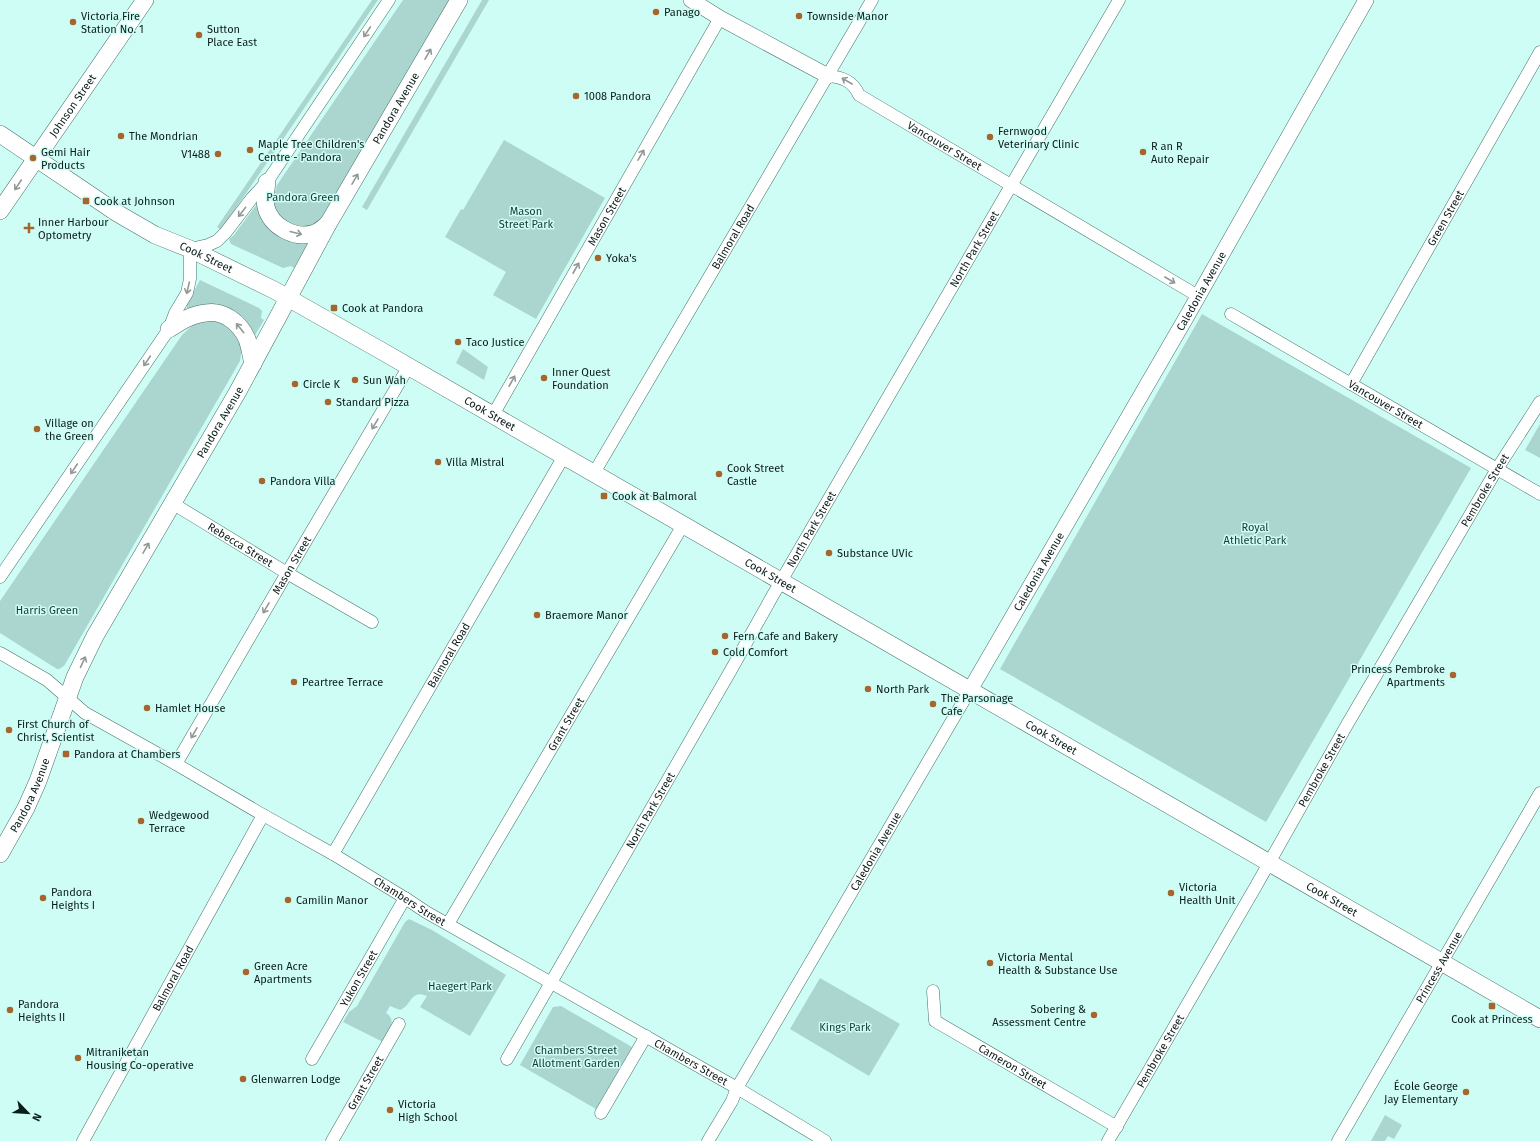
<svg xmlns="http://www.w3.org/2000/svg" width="1540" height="1141" font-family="'Fira Sans',sans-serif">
	<rect width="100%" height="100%" fill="#cefdf5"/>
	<path fill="#abd6cf" d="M372 0H378L221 230 217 227Z
		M403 0H450L323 218C320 220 317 223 313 225 295 232 272 218 274 198 274 194 276 189 277 185Z
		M482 0H489L367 210 362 207Z
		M504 140 605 198 536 319 493 295 506 272 445 237 461 209 463 210Z
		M257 204 309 242 294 268 291 266 283 268 231 244 229 239 234 235Z
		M200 280 259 308 262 311 261 318 264 320 254 337 187 308V304Z
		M1202 314 1471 468 1266 822 1000 669Z
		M215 320 233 329 242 348 240 361 64 666 59 669H57L0 633V601L182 335 195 323Z
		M463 349 488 367 484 380 456 363Z
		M1540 424V458L1525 450Z
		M409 919 432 930 506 975 470 1036 420 1007 427 996C410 989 412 1006 400 1010L390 1006 386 1013C398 1020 388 1033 383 1042L343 1022 349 1012 357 1006 405 922Z
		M820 978 900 1024 869 1076 790 1029Z
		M561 1006 632 1047 596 1109 520 1065 553 1007Z
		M1385 1115 1402 1125 1394 1139 1388 1136 1385 1141H1371Z"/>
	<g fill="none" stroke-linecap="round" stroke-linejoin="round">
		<defs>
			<g id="minor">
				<path id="s1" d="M828 76C842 77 853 81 859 95L1198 296"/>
				<path id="s2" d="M1231 314 1540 494"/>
				<path id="s3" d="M1351 384 1540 52"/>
				<path id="s4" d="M493 415 720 18"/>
				<path id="s5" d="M594 473 872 0"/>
				<path id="s6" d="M172 503 287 573 372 622"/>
				<path d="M0 577 169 329 175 313 187 293 190 279V249L208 245 217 241 226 232 252 198 267 182 389 0"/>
				<path id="s7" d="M0 653 47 680 85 713 176 764 263 815 333 854 405 898 426 912 737 1088 825 1141"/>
				<path id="s8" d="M176 764 287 573 409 366"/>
				<path id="s9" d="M333 854 564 456"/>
				<path id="s10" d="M448 924 683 525"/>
				<path id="s11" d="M933 991 935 1021 1117 1127"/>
				<path id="s12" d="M312 1059 405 898"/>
				<path id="s13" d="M507 1059 731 670 773 595 1119 0"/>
				<path d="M601 1113 646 1036"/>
				<path id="s14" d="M83 1141 263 815"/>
				<path id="s15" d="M332 1141 399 1024"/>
				<path id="s16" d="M708 1141 732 1101 737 1088 970 690"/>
				<path id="s17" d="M1108 1141 1256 886 1348 723 1497 469 1540 402"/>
				<path id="s18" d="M1338 1141 1540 793"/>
			</g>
			<g id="tertiary">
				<path d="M691 0 720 18 828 76"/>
				<path id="s19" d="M970 690 1187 316 1366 0"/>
			</g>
			<g id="secondary">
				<path id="s20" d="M0 134 117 213 155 235 190 249 274 290 380 350 1540 1019"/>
				<path d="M267 182C266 190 264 199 266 207 271 227 296 240 315 233 320 231 324 227 328 224"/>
				<path id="s21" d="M0 211 145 0"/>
				<path d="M169 329C180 322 192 314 206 313 224 310 240 323 247 339 250 347 251 356 253 364"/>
				<path id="s22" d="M0 854 26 808 38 781 75 677 95 636 237 393 328 224 459 0"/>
			</g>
		</defs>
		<use href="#minor" stroke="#45706a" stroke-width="13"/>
		<use href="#tertiary" stroke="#45706a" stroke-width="16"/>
		<use href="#secondary" stroke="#45706a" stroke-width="18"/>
		<use href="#minor" stroke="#fff" stroke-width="12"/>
		<use href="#tertiary" stroke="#fff" stroke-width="15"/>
		<use href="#secondary" stroke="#fff" stroke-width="17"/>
	</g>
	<defs><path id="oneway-shaft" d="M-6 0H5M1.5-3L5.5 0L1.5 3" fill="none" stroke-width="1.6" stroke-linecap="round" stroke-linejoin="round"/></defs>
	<g stroke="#919998">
		<use href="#oneway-shaft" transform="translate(367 32) rotate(124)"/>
		<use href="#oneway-shaft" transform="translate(428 54) rotate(-60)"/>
		<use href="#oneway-shaft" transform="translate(847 81) rotate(-150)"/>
		<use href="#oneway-shaft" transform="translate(641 155) rotate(-60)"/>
		<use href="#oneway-shaft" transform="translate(355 179) rotate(-60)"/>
		<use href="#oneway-shaft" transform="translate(18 185) rotate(124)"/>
		<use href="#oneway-shaft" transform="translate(242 212) rotate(128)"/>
		<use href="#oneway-shaft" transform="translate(296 233) rotate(14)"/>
		<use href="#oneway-shaft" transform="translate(576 268) rotate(-61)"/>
		<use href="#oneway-shaft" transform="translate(1170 280) rotate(30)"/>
		<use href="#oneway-shaft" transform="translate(188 288) rotate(103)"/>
		<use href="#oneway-shaft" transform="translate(240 328) rotate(-129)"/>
		<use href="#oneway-shaft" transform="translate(147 361) rotate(124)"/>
		<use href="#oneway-shaft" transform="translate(512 381) rotate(-61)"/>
		<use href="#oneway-shaft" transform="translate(375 424) rotate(121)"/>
		<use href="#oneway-shaft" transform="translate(74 469) rotate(124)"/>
		<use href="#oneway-shaft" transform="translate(146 548) rotate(-60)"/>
		<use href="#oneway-shaft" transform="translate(266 608) rotate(120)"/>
		<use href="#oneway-shaft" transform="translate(83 662) rotate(-65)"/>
		<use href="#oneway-shaft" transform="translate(194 733) rotate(120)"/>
	</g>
	<g fill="#a5662d" stroke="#cefdf5" stroke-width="1.5">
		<circle cx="656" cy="12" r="4"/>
		<circle cx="799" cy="16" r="4"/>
		<circle cx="73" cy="22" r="4"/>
		<circle cx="199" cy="35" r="4"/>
		<circle cx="576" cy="96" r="4"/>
		<circle cx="121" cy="136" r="4"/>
		<circle cx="990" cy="137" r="4"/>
		<circle cx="250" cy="150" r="4"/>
		<circle cx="1143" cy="152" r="4"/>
		<circle cx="218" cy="154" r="4"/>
		<circle cx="33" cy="158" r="4"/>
		<rect x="82" y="197" width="8" height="8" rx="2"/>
		<path d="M27 222h4v4h4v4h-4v4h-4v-4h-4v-4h4z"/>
		<circle cx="598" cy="258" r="4"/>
		<rect x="330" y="304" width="8" height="8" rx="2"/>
		<circle cx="458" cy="342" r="4"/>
		<circle cx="544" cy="378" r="4"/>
		<circle cx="355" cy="380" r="4"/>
		<circle cx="295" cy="384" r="4"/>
		<circle cx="328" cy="402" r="4"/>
		<circle cx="37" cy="429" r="4"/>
		<circle cx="438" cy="462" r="4"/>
		<circle cx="719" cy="474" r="4"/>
		<circle cx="262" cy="481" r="4"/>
		<rect x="600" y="492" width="8" height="8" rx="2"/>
		<circle cx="829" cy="553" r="4"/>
		<circle cx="537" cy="615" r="4"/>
		<circle cx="725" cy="636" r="4"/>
		<circle cx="715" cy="652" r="4"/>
		<circle cx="1453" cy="675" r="4"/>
		<circle cx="294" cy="682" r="4"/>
		<circle cx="868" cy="689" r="4"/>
		<circle cx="933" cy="704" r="4"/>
		<circle cx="147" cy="708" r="4"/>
		<circle cx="9" cy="730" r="4"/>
		<rect x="62" y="750" width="8" height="8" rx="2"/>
		<circle cx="141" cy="821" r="4"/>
		<circle cx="1171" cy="893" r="4"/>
		<circle cx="43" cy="898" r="4"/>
		<circle cx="288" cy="900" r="4"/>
		<circle cx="990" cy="963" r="4"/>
		<circle cx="246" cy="972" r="4"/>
		<rect x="1488" y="1002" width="8" height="8" rx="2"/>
		<circle cx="10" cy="1010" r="4"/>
		<circle cx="1094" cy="1015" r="4"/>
		<circle cx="78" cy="1058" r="4"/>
		<circle cx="243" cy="1079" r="4"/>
		<circle cx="1466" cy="1092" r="4"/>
		<circle cx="390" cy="1110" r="4"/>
	</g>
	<g text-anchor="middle" stroke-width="3" stroke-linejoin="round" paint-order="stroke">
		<g font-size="11" fill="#0b1d1b" stroke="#cefdf5" text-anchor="start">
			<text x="664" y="16">Panago</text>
			<text x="81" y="20">Victoria Fire<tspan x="81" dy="13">Station No. 1</tspan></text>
			<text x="807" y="20">Townside Manor</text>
			<text x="207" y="33">Sutton<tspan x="207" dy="13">Place East</tspan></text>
			<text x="584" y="100">1008 Pandora</text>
			<text x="998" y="135">Fernwood<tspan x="998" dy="13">Veterinary Clinic</tspan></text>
			<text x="129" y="140">The Mondrian</text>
			<text x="258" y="148">Maple Tree Children's<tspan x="258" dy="13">Centre - Pandora</tspan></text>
			<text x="1151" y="150">R an R<tspan x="1151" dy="13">Auto Repair</tspan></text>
			<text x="41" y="156">Gemi Hair<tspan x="41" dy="13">Products</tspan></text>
			<text x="210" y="158" text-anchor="end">V1488</text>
			<text x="94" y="205">Cook at Johnson</text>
			<text x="38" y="226">Inner Harbour<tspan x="38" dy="13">Optometry</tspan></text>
			<text x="606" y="262">Yoka's</text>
			<text x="342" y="312">Cook at Pandora</text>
			<text x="466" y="346">Taco Justice</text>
			<text x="552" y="376">Inner Quest<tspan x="552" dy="13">Foundation</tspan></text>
			<text x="363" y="384">Sun Wah</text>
			<text x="303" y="388">Circle K</text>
			<text x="336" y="406">Standard Pizza</text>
			<text x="45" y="427">Village on<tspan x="45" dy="13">the Green</tspan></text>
			<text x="446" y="466">Villa Mistral</text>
			<text x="727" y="472">Cook Street<tspan x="727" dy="13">Castle</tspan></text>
			<text x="270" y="485">Pandora Villa</text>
			<text x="612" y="500">Cook at Balmoral</text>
			<text x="837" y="557">Substance UVic</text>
			<text x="545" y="619">Braemore Manor</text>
			<text x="733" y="640">Fern Cafe and Bakery</text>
			<text x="723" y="656">Cold Comfort</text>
			<text x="1445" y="673" text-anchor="end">Princess Pembroke<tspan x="1445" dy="13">Apartments</tspan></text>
			<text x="302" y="686">Peartree Terrace</text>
			<text x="876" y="693">North Park</text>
			<text x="941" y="702">The Parsonage<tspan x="941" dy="13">Cafe</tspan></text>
			<text x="155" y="712">Hamlet House</text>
			<text x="17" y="728">First Church of<tspan x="17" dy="13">Christ, Scientist</tspan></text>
			<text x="74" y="758">Pandora at Chambers</text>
			<text x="149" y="819">Wedgewood<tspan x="149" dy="13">Terrace</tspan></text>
			<text x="1179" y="891">Victoria<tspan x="1179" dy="13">Health Unit</tspan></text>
			<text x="51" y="896">Pandora<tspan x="51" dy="13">Heights I</tspan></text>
			<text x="296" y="904">Camilin Manor</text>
			<text x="998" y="961">Victoria Mental<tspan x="998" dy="13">Health &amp; Substance Use</tspan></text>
			<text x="254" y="970">Green Acre<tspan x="254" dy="13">Apartments</tspan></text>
			<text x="18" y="1008">Pandora<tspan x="18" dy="13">Heights II</tspan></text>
			<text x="1086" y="1013" text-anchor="end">Sobering &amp;<tspan x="1086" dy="13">Assessment Centre</tspan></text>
			<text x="1492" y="1023" text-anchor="middle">Cook at Princess</text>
			<text x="86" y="1056">Mitraniketan<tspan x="86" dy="13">Housing Co-operative</tspan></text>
			<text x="251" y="1083">Glenwarren Lodge</text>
			<text x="1458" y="1090" text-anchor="end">École George<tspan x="1458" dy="13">Jay Elementary</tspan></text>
			<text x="398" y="1108">Victoria<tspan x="398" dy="13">High School</tspan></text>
		</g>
		<g font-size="11" fill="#0b1d1b" stroke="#cefdf5">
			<text dy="4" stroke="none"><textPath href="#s21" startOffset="128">Johnson Street</textPath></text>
			<text dy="4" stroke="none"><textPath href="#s22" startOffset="846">Pandora Avenue</textPath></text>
			<text dy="4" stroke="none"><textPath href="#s1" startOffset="138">Vancouver Street</textPath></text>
			<text dy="4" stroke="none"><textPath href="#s4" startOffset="229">Mason Street</textPath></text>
			<text dy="4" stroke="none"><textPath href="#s3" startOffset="191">Green Street</textPath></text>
			<text dy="4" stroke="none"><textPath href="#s5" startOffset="274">Balmoral Road</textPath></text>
			<text dy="4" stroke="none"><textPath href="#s13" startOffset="935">North Park Street</textPath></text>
			<text dy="4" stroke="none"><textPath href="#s20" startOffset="241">Cook Street</textPath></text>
			<text dy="4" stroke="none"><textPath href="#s19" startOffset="461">Caledonia Avenue</textPath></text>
			<text dy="4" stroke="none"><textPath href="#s2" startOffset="179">Vancouver Street</textPath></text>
			<text dy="4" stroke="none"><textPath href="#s20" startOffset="565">Cook Street</textPath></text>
			<text dy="4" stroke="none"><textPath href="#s22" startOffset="486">Pandora Avenue</textPath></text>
			<text dy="4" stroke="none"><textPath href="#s17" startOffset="752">Pembroke Street</textPath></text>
			<text dy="4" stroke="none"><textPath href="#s13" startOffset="611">North Park Street</textPath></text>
			<text dy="4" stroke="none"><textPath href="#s6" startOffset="80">Rebecca Street</textPath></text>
			<text dy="4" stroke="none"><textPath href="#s8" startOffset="230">Mason Street</textPath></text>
			<text dy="4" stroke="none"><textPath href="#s19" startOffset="137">Caledonia Avenue</textPath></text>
			<text dy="4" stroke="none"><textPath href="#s20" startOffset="889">Cook Street</textPath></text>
			<text dy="4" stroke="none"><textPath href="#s9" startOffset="230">Balmoral Road</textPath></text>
			<text dy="4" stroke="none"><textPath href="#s10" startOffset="232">Grant Street</textPath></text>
			<text dy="4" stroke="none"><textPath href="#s20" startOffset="1213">Cook Street</textPath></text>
			<text dy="4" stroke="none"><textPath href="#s17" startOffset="428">Pembroke Street</textPath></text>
			<text dy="4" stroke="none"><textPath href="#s22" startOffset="66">Pandora Avenue</textPath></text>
			<text dy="4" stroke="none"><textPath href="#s13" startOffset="287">North Park Street</textPath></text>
			<text dy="4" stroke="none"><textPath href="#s16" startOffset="335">Caledonia Avenue</textPath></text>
			<text dy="4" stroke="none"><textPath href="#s20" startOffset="1537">Cook Street</textPath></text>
			<text dy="4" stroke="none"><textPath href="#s7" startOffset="480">Chambers Street</textPath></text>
			<text dy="4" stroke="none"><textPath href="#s18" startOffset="201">Princess Avenue</textPath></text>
			<text dy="4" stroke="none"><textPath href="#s14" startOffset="186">Balmoral Road</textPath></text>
			<text dy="4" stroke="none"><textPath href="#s12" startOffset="93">Yukon Street</textPath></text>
			<text dy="4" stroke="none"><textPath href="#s17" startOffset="104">Pembroke Street</textPath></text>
			<text dy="4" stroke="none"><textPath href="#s7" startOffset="804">Chambers Street</textPath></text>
			<text dy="4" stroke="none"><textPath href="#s11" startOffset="120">Cameron Street</textPath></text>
			<text dy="4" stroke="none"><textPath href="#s15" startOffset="67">Grant Street</textPath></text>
		</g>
		<g font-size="11" fill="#173935" stroke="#cefdf5">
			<text x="303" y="201">Pandora Green</text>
			<text x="526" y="215">Mason<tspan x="526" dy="13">Street Park</tspan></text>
			<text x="1255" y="531">Royal<tspan x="1255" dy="13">Athletic Park</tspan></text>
			<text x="47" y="614">Harris Green</text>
			<text x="460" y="990">Haegert Park</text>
			<text x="845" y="1031">Kings Park</text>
			<text x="576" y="1054">Chambers Street<tspan x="576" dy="13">Allotment Garden</tspan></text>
		</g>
	</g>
	<g transform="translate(28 1113) rotate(115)" stroke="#cefdf5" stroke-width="3" paint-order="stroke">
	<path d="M0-3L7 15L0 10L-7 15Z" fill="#0b1d1b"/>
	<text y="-6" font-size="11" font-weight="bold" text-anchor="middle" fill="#0b1d1b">N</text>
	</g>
</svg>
